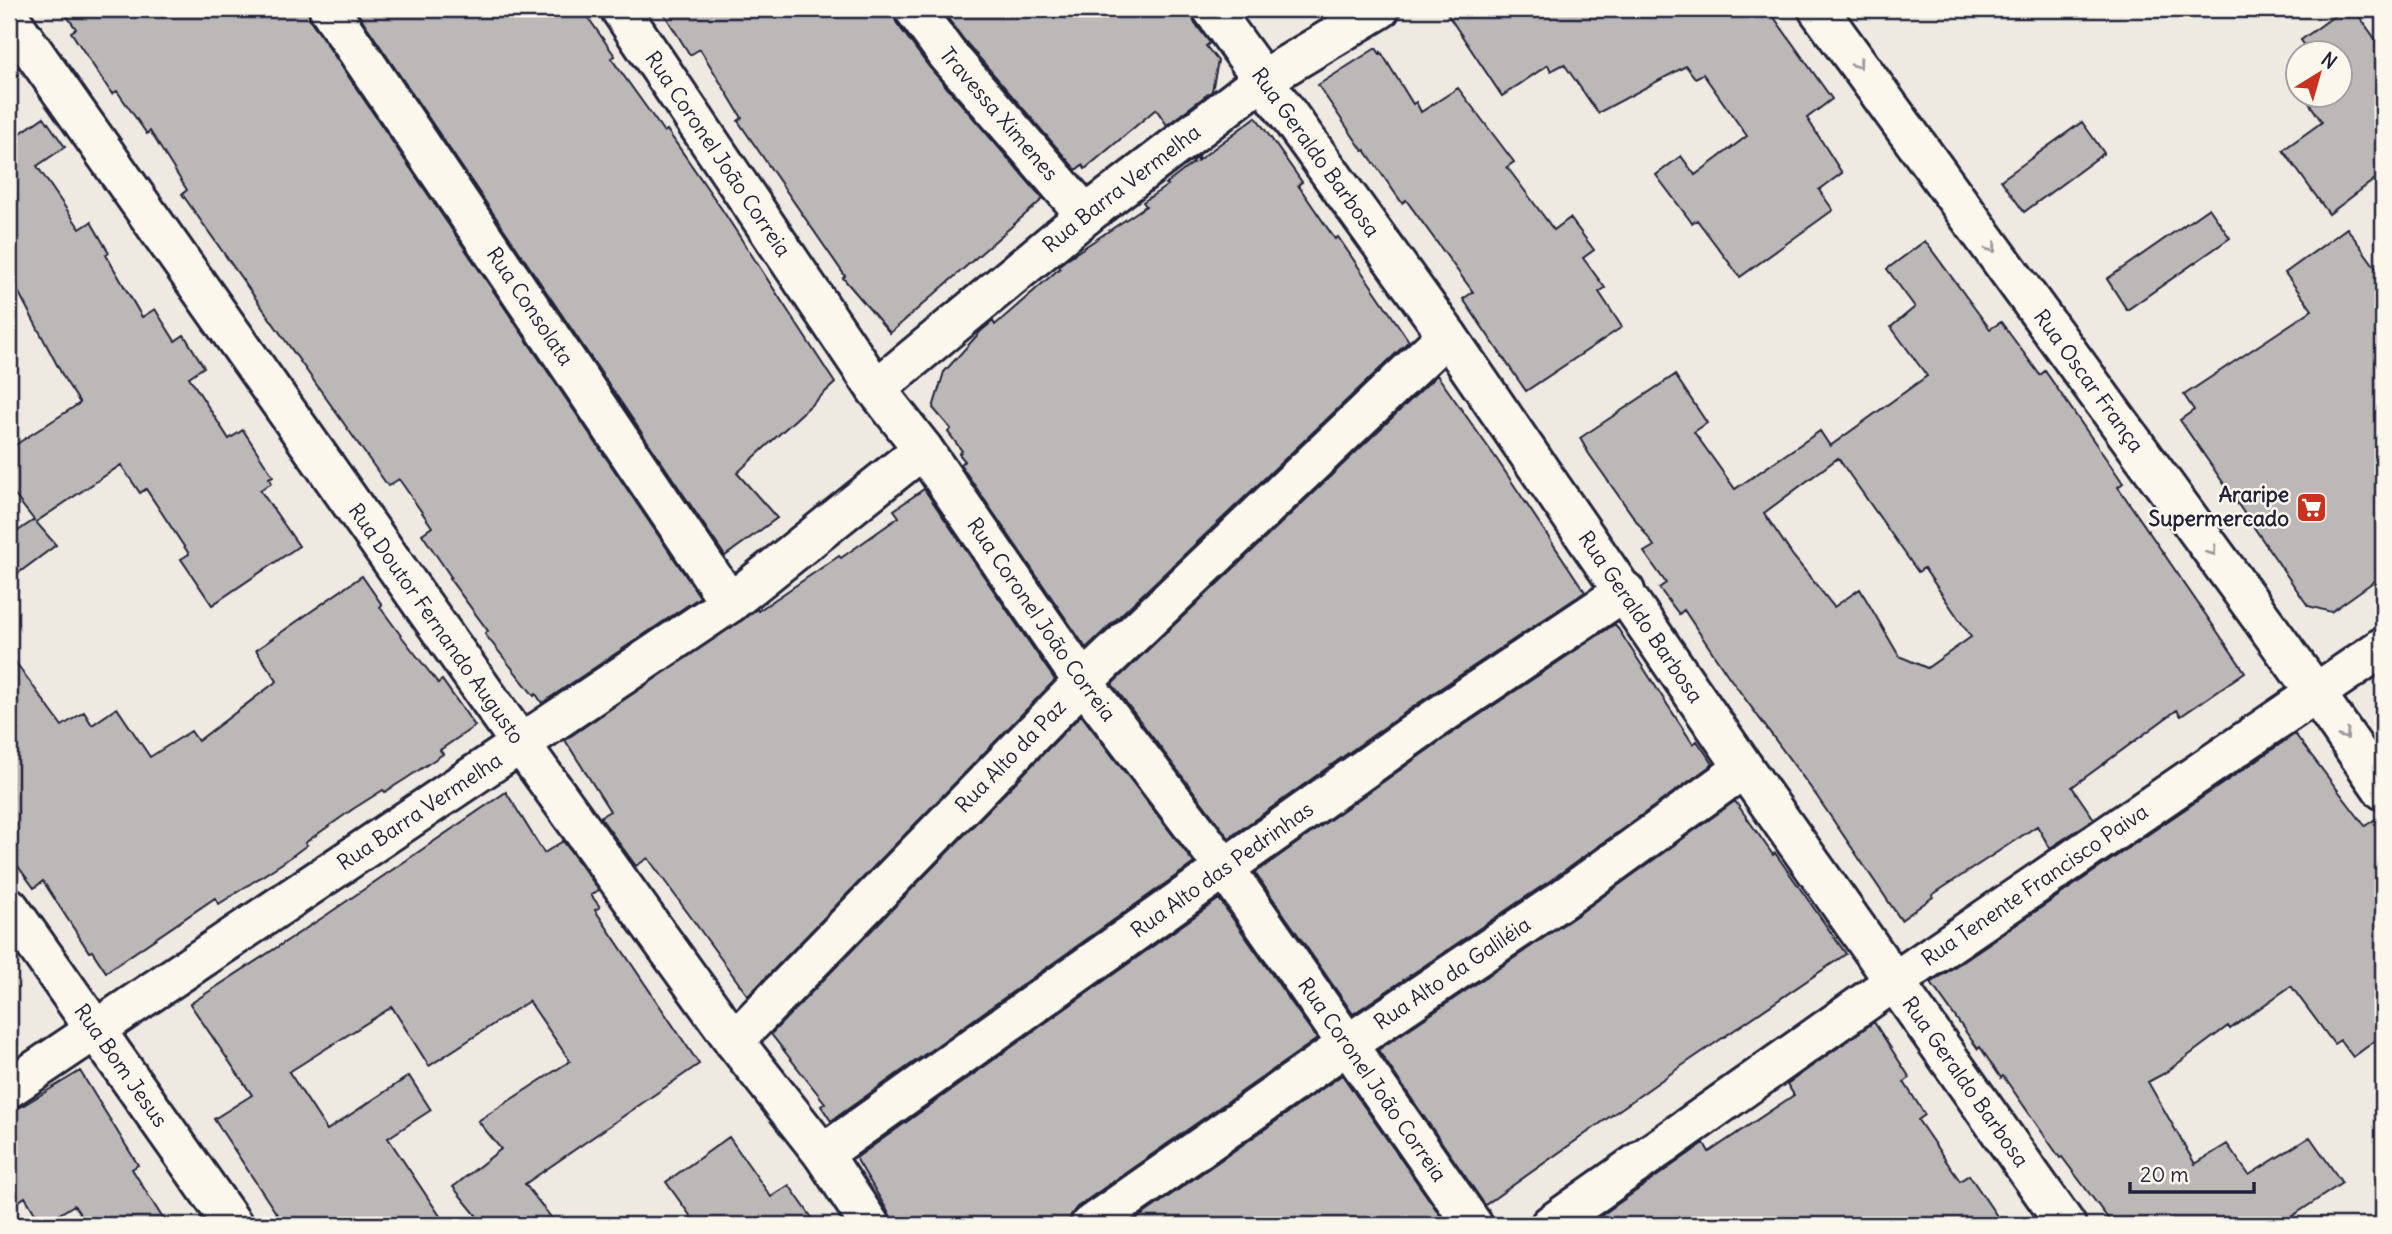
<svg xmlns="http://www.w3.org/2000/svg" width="2392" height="1234" font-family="Delius,sans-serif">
	<rect width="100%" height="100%" fill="#eeeae2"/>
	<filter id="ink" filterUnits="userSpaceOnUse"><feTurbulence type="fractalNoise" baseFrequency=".0143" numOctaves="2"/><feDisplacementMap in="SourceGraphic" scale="14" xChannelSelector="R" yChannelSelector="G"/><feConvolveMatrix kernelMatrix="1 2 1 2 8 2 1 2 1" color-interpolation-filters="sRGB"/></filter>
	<g filter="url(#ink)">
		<path fill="#bcb8b8" stroke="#22223b" stroke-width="2" fill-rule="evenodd" d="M62 9H307L311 21 700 597 542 703 536 694 534 696 485 634 488 631 449 578 451 577 422 534 432 527 399 479 388 486 182 194 187 190 150 131 147 134 117 91 112 94 71 32 76 29Z
			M355 9H582L615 56 611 58 664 132 667 130 723 211 835 383 737 473 777 518 725 556Z
			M661 9H893L896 22 929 67 1043 199 890 333 843 278 845 276 738 121 742 118 700 49 690 55Z
			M941 9H1191L1194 22 1210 43 1206 46 1218 61 1212 91 1167 125 1156 109 1085 169 1082 165 1076 170 964 40Z
			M1444 9H1768L1832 99 1807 118 1842 173 1819 190 1833 210 1740 277 1697 220 1692 223 1656 175 1681 156 1695 175 1747 136 1703 74 1695 78 1686 66 1598 113 1564 64 1551 71 1548 65 1502 96Z
			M2344 9H2354L2383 50V173L2329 214 2283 150 2322 122 2303 94H2340V52H2309L2301 40Z
			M1376 48 1380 54 1381 52 1413 104 1416 102 1421 112 1458 88 1514 162 1507 167 1554 230 1570 218 1594 250 1583 258 1605 288 1599 292 1622 327 1526 391 1463 299 1473 292 1406 200 1402 203 1365 150 1363 151 1318 85Z
			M44 117 65 147 37 166 80 229 91 222 109 253 106 255 142 317 155 309 175 341 184 335 204 367 189 377 229 439 243 430 273 476 269 478 272 483 260 490 299 546 212 605 181 559 189 554 146 489 140 493 121 465 36 522 56 545 9 580V537L34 520 9 488V449L80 403 65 380 9 274V126L16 136Z
			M1256 117 1302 182 1298 185 1335 239 1338 237 1409 341 1086 648 960 464 965 461 959 454 962 451 948 432 951 429 933 408 944 372 981 331 993 321 995 325 1060 268 1058 266 1067 259 1146 206 1143 202 1168 185 1166 184 1193 163 1192 161 1198 157 1197 161Z
			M2082 122 2104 153 2024 212 2001 180Z
			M2209 208 2230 238 2127 310 2107 279Z
			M2347 228 2383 278V575L2331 612 2308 606 2180 420 2194 410 2184 395 2312 310 2285 273Z
			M1925 241 1990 329 2001 322 2040 375 2045 371 2123 483 2118 487 2245 672 2181 716 2177 710 2072 787 2094 819 2050 848 2037 826 1932 895 1933 897 1901 920 1816 795 1729 677 1684 610 1679 614 1659 588 1666 583 1644 552 1654 546 1589 454 1580 438 1675 375 1707 423 1694 432 1735 489 1820 431 1830 446 1927 376 1891 327 1915 307 1887 269ZM1838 458 1918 572 1924 568 1971 637 1927 668 1899 656 1860 589 1834 607 1793 556 1764 513Z
			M1437 375 1498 461 1585 592 1417 704 1229 838 1112 684Z
			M924 489 1055 680 748 996 648 858 636 866 600 817 610 811 565 740 757 609 758 611 839 556 841 558 899 517 894 510Z
			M362 576 382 605 380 607 402 637 438 683 442 680 475 726 440 750 443 754 407 778 385 792 383 790 353 809 305 843 307 845 284 862 219 904 215 898 106 972 92 951 89 952 43 881 34 888 9 854V653L62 726 84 712 92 725 117 708 150 757 191 731 198 741 277 681 256 650Z
			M1615 624 1693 744 1697 741 1713 764 1551 880 1353 1014 1255 873 1442 740Z
			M1081 715 1194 863 831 1121 821 1106 825 1103 771 1034Z
			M2295 734 2365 826 2383 814V1035L2353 1057 2340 1040 2334 1044 2291 986 2230 1029 2228 1026 2165 1073 2148 1082 2195 1164 2227 1144 2249 1175 2310 1137 2342 1183 2279 1225H2113L2062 1157 2060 1158 2003 1076 2001 1078 1980 1047 1978 1049 1931 983Z
			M506 792 544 853 563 841 599 890 591 895 600 907 595 910 699 1064 525 1184 557 1225H484L453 1187 501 1149 478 1121 570 1061 529 1001 429 1066 392 1007 289 1072 327 1130 409 1076 431 1110 388 1138 446 1225H284L214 1119 252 1095 190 1004 325 916Z
			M1735 801 1773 855 1775 853 1792 877 1846 954 1680 1067 1485 1205 1378 1050 1576 916Z
			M1219 899 1317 1039 1077 1207 1071 1215 1068 1225H896L856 1158Z
			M1874 1022 1910 1078 1904 1082 1925 1115 1918 1120 1960 1181 1969 1175 2003 1225H1588L1704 1143 1709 1152 1794 1095 1787 1084Z
			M80 1071 138 1165 132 1169 167 1225H87L74 1205 42 1225 25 1197 9 1208V1114Z
			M1342 1075 1447 1225H1128Z
			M729 1137 771 1197 789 1185 817 1225H697L666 1182Z"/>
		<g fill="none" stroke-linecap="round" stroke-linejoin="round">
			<defs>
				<g id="minor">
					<path id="s1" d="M329 9 730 603"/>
					<path id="s2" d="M620 9 876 389 923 449 1083 682 1224 867 1473 1225"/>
					<path id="s3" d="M914 9 947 54 1086 215"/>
					<path id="s4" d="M1212 9 1447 335 1744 768 2066 1225"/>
					<path id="s5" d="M9 17 520 743 734 1041 823 1154 870 1225"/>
					<path id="s6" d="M876 389 1086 215 1262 80 1380 9"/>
					<path id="s7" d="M9 907 233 1225"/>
					<path id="s8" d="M734 1041 1083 682 1447 335"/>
					<path id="s9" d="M9 1088 730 603 923 449"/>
					<path id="s10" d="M823 1154 1430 722 1625 591"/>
					<path id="s11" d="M1090 1225 1348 1044 1564 898 1744 768"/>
					<path id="s12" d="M1550 1225 1895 981 2383 647"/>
				</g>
				<g id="tertiary">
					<path id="s13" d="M1818 9 2315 692 2383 790"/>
				</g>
			</defs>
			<use href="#minor" stroke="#22223b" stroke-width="44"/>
			<use href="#tertiary" stroke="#22223b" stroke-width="44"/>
			<use href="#minor" stroke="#fbf7ec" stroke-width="38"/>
			<use href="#tertiary" stroke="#fbf7ec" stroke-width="38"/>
		</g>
		<defs><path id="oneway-chevron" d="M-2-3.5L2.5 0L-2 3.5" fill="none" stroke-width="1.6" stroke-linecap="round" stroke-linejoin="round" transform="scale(1.75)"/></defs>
		<g stroke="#99979c">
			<use href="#oneway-chevron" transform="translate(1858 64) rotate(54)"/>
			<use href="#oneway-chevron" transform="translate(1992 248) rotate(54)"/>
			<use href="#oneway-chevron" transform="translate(2212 551) rotate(54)"/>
			<use href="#oneway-chevron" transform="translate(2345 735) rotate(55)"/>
		</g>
	</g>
	<defs>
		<symbol id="supermarket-square" viewBox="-11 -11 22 22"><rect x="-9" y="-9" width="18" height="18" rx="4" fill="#c8321e" stroke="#fbf7ec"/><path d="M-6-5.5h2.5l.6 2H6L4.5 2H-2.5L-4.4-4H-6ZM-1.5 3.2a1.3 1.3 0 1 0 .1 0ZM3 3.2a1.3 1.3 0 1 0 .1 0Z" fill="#fff"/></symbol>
	</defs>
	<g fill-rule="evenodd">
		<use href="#supermarket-square" x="2294" y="490" width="35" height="35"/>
	</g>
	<g text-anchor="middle" stroke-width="5" stroke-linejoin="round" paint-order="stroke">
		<g font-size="21" fill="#22223b" stroke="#fbf7ec">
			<text dy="7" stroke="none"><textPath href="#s3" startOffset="135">Travessa Ximenes</textPath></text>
			<text dy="7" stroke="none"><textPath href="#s4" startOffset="177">Rua Geraldo Barbosa</textPath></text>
			<text dy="7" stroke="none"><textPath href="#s2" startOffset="175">Rua Coronel João Correia</textPath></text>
			<text dy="7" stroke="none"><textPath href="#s6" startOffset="317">Rua Barra Vermelha</textPath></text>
			<text dy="7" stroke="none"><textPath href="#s1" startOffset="359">Rua Consolata</textPath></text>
			<text dy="7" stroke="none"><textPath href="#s13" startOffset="460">Rua Oscar França</textPath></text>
			<text dy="7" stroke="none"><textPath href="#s4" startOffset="744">Rua Geraldo Barbosa</textPath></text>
			<text dy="7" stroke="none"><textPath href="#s2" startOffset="742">Rua Coronel João Correia</textPath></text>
			<text dy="7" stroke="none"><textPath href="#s5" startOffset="742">Rua Doutor Fernando Augusto</textPath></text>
			<text dy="7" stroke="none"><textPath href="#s8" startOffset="397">Rua Alto da Paz</textPath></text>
			<text dy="7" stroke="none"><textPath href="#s9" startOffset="495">Rua Barra Vermelha</textPath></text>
			<text dy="7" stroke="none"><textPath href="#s10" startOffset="490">Rua Alto das Pedrinhas</textPath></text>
			<text dy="7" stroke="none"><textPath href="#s12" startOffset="592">Rua Tenente Francisco Paiva</textPath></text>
			<text dy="7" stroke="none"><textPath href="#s11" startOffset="441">Rua Alto da Galiléia</textPath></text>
			<text dy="7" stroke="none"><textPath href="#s7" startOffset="194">Rua Bom Jesus</textPath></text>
			<text dy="7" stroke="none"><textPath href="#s2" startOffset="1309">Rua Coronel João Correia</textPath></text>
			<text dy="7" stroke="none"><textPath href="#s4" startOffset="1311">Rua Geraldo Barbosa</textPath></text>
		</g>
		<g font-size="21" font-weight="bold" fill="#22223b" stroke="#fbf7ec" text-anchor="end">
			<text x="2289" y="502">Araripe<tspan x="2289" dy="24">Supermercado</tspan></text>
		</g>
	</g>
	<rect width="2392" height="1234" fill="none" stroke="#fbf7ec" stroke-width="35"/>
	<rect x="18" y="18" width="2357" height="1199" fill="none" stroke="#22223b" stroke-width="2.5" filter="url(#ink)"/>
	<g transform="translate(2319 74) rotate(37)"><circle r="33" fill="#fbf7ec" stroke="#a4a2a5" stroke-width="2"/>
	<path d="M0-5L12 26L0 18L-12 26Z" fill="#c8321e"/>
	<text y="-10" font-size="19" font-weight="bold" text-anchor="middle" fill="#22223b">N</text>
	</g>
	<path d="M2130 1182v10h124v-10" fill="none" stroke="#22223b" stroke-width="3.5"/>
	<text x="2140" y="1182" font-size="21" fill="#22223b" stroke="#fbf7ec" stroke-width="5" paint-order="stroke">20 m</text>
</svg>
